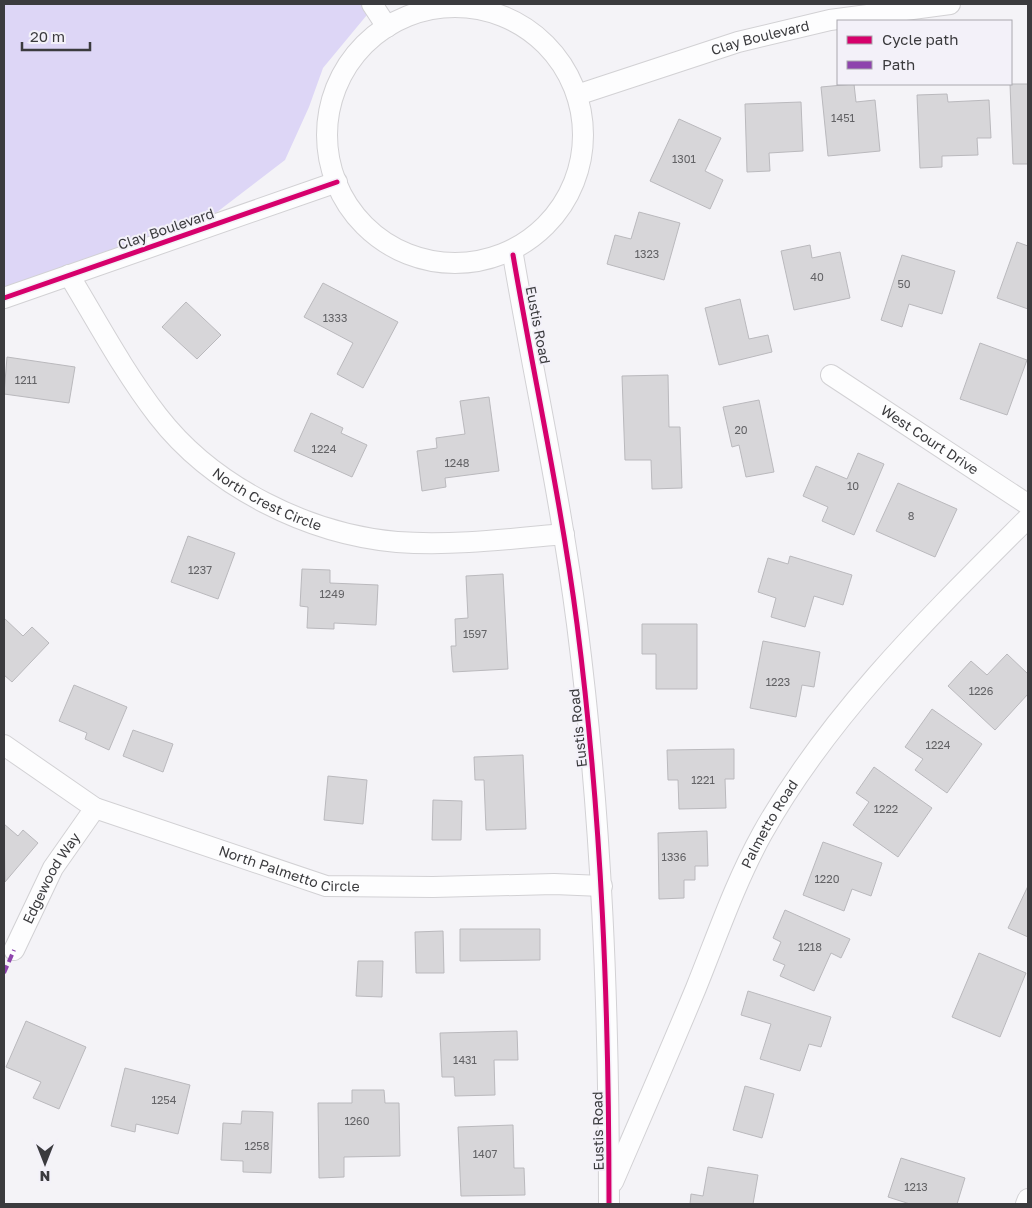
<svg xmlns="http://www.w3.org/2000/svg" width="1032" height="1208" font-family="'Golos Text',sans-serif">
	<rect width="100%" height="100%" fill="#f4f3f7"/>
	<path fill="#ddd6f6" d="M4 4H376L323 68 309 107 285 160 204 222 4 297Z"/>
	<path fill="#d7d6d9" stroke="#bab9bd" d="M854 84 856 102 875 100 880 151 828 156 821 87Z
		M1010 84H1028V164H1013Z
		M947 94 948 102 989 100 991 138H977L978 155 942 156V167L920 168 917 95Z
		M801 102 803 151 769 153 770 171 747 172 745 104Z
		M679 119 721 138 705 171 723 180 710 209 650 181Z
		M639 212 680 223 664 280 607 264 615 235 631 239Z
		M1017 242 1028 246V309L997 298Z
		M810 245 812 258 840 252 850 298 794 310 781 251Z
		M902 255 955 271 942 314 909 304 902 327 881 320Z
		M323 283 398 322 363 388 337 374 353 343 304 317Z
		M740 299 749 339 768 335 772 352 719 365 705 308Z
		M186 302 221 335 197 359 162 327Z
		M980 343 1027 360 1007 415 960 399Z
		M7 357 75 367 69 403 4 394Z
		M668 375 669 427H680L682 488 652 489 651 460H625L622 376Z
		M489 397 499 471 445 478 446 487 422 491 417 451 437 448 436 438 465 434 460 401Z
		M759 400 774 472 746 477 739 445 732 447 723 407Z
		M311 413 343 428 341 433 367 445 352 477 294 451Z
		M858 453 884 464 854 535 822 521 828 507 803 496 816 466 847 479Z
		M898 483 957 509 935 557 876 531Z
		M188 536 235 553 218 599 171 582Z
		M790 556 852 575 843 605 814 596 805 627 771 617 776 598 758 592 768 558 788 564Z
		M302 569 330 570V583L378 585 376 625 334 623V629L307 628 308 607 300 606Z
		M503 574 508 669 453 672 451 646H456L455 619 468 618 466 576Z
		M4 618 23 636 32 627 49 643 12 682 4 675Z
		M642 624H697V689H656V654H642Z
		M763 641 820 652 814 687 802 685 796 717 750 708Z
		M1007 654 1028 674V694L995 730 948 686 971 661 987 675Z
		M74 685 127 707 109 750 85 739 87 733 59 721Z
		M932 709 982 744 947 793 915 770 923 759 905 747Z
		M133 730 173 744 163 772 123 756Z
		M734 749V779H725L726 808 679 809 678 780H668L667 750Z
		M523 755 526 829 486 830 484 780H475L474 757Z
		M874 767 932 808 898 857 853 825 869 802 856 793Z
		M328 776 367 780 363 824 324 820Z
		M433 800 462 801 461 840H432Z
		M4 824 18 836 23 830 38 843 5 882Z
		M707 831 708 866H695V880H684V898L659 899 658 833Z
		M823 842 882 863 871 896 852 889 844 911 803 895Z
		M1028 886V937L1008 928Z
		M785 910 850 939 841 958 831 953 814 991 780 976 785 965 773 960 781 942 773 938Z
		M460 929H540V960L460 961Z
		M443 931 444 973H416L415 932Z
		M979 953 1026 973 1000 1037 952 1017Z
		M358 961H383L382 997 356 996Z
		M748 991 831 1017 821 1047 809 1044 800 1071 760 1059 771 1024 741 1015Z
		M26 1021 86 1047 59 1109 33 1098 41 1082 6 1067Z
		M517 1031 518 1060H494L495 1095 455 1096 454 1077H442L440 1033Z
		M125 1068 190 1085 178 1134 136 1124 135 1132 111 1126Z
		M745 1086 774 1094 762 1138 733 1130Z
		M352 1090H384L385 1103H399L400 1156 344 1157V1177L319 1178 318 1103H352Z
		M242 1111 273 1112 271 1173 243 1172V1161L221 1160 223 1123 241 1124Z
		M513 1125 514 1168H524L525 1195 461 1196 458 1127Z
		M901 1158 965 1178 957 1204H910L888 1197Z
		M708 1167 758 1175 753 1204H690L691 1194 703 1196Z"/>
	<g fill="none" stroke-linecap="round" stroke-linejoin="round">
		<defs>
			<g id="minor">
				<path d="M372 4 387 27"/>
				<circle cx="455" cy="135" r="128"/>
				<path id="s1" d="M577 95 738 42 830 20 950 4"/>
				<path d="M513 255C534 378 561 500 577 624 602 819 609 1009 609 1204"/>
				<path id="s2" d="M69 275C98 323 124 372 158 416 213 487 308 534 397 542 453 546 509 539 564 534"/>
				<path d="M4 298 337 182"/>
				<path id="s3" d="M831 375 1027 504"/>
				<path id="s4" d="M4 745 95 808 326 886 433 887 554 884 602 886"/>
				<path id="s5" d="M14 950 53 868 95 808"/>
				<path id="s6" d="M613 1182C641 1117 669 1053 696 988 717 936 735 883 762 834 829 714 931 615 1028 518"/>
				<path d="M1026 1204 1028 1199"/>
			</g>
		</defs>
		<use href="#minor" stroke="#d2d1d4" stroke-width="22"/>
		<use href="#minor" stroke="#fdfdfe" stroke-width="20"/>
		<path stroke="#8e44ad" stroke-width="4" stroke-dasharray="8 4" stroke-linecap="butt" d="M4 973 14 950"/>
		<defs>
			<path id="cycleway" d="M513 255C534 378 561 500 577 624 602 819 609 1009 609 1204
				M4 298 337 182"/>
		</defs>
		<use href="#cycleway" stroke="#f3f1f9" stroke-width="8"/>
		<use href="#cycleway" stroke="#d6006c" stroke-width="5"/>
	</g>
	<g text-anchor="middle" stroke-width="4" stroke-linejoin="round" paint-order="stroke">
		<g font-size="11" fill="#626265">
			<text x="843" y="122">1451</text>
			<text x="684" y="163">1301</text>
			<text x="647" y="258">1323</text>
			<text x="817" y="281">40</text>
			<text x="904" y="288">50</text>
			<text x="335" y="322">1333</text>
			<text x="26" y="384">1211</text>
			<text x="741" y="434">20</text>
			<text x="324" y="453">1224</text>
			<text x="457" y="467">1248</text>
			<text x="853" y="490">10</text>
			<text x="911" y="520">8</text>
			<text x="200" y="574">1237</text>
			<text x="332" y="598">1249</text>
			<text x="475" y="638">1597</text>
			<text x="778" y="686">1223</text>
			<text x="981" y="695">1226</text>
			<text x="938" y="749">1224</text>
			<text x="703" y="784">1221</text>
			<text x="886" y="813">1222</text>
			<text x="674" y="861">1336</text>
			<text x="827" y="883">1220</text>
			<text x="810" y="951">1218</text>
			<text x="465" y="1064">1431</text>
			<text x="164" y="1104">1254</text>
			<text x="357" y="1125">1260</text>
			<text x="257" y="1150">1258</text>
			<text x="485" y="1158">1407</text>
			<text x="916" y="1191">1213</text>
		</g>
		<g font-size="14" fill="#3b3b3e" stroke="#f3f1f9">
			<text dy="5" stroke="none"><textPath href="#s1" startOffset="192">Clay Boulevard</textPath></text>
			<text transform="translate(166 229) rotate(-19)" y="5">Clay Boulevard</text>
			<text transform="translate(538 325) rotate(79)" y="5">Eustis Road</text>
			<text dy="5" stroke="none"><textPath href="#s3" startOffset="118">West Court Drive</textPath></text>
			<text dy="5" stroke="none"><textPath href="#s2" startOffset="306">North Crest Circle</textPath></text>
			<text transform="translate(578 728) rotate(-96)" y="5">Eustis Road</text>
			<text dy="5" stroke="none"><textPath href="#s6" startOffset="391">Palmetto Road</textPath></text>
			<text dy="5" stroke="none"><textPath href="#s4" startOffset="315">North Palmetto Circle</textPath></text>
			<text dy="5" stroke="none"><textPath href="#s5" startOffset="81">Edgewood Way</textPath></text>
			<text transform="translate(598 1131) rotate(-91)" y="5">Eustis Road</text>
		</g>
	</g>
	<rect width="1032" height="1208" fill="none" stroke="#3b3b3e" stroke-width="10"/>
	<rect x="837" y="20" width="175" height="65" fill="#f3f1f9" stroke="#a9a8ae"/>
	<rect x="847" y="36" width="25" height="8" fill="#d6006c" stroke="#a9a8ae"/>
	<text x="882" y="45" font-size="15" fill="#3b3b3e">Cycle path</text>
	<rect x="847" y="61" width="25" height="8" fill="#8e44ad" stroke="#a9a8ae"/>
	<text x="882" y="70" font-size="15" fill="#3b3b3e">Path</text>
	<g transform="translate(45 1163) rotate(180)" stroke="#f3f1f9" stroke-width="4" paint-order="stroke">
	<path d="M0-4L9 19L0 12L-9 19Z" fill="#3b3b3e"/>
	<text y="-8" font-size="14" font-weight="bold" text-anchor="middle" fill="#3b3b3e">N</text>
	</g>
	<path d="M22 42v8h68v-8" fill="none" stroke="#3b3b3e" stroke-width="2.5"/>
	<text x="30" y="42" font-size="15" fill="#3b3b3e" stroke="#f3f1f9" stroke-width="4" paint-order="stroke">20 m</text>
</svg>
